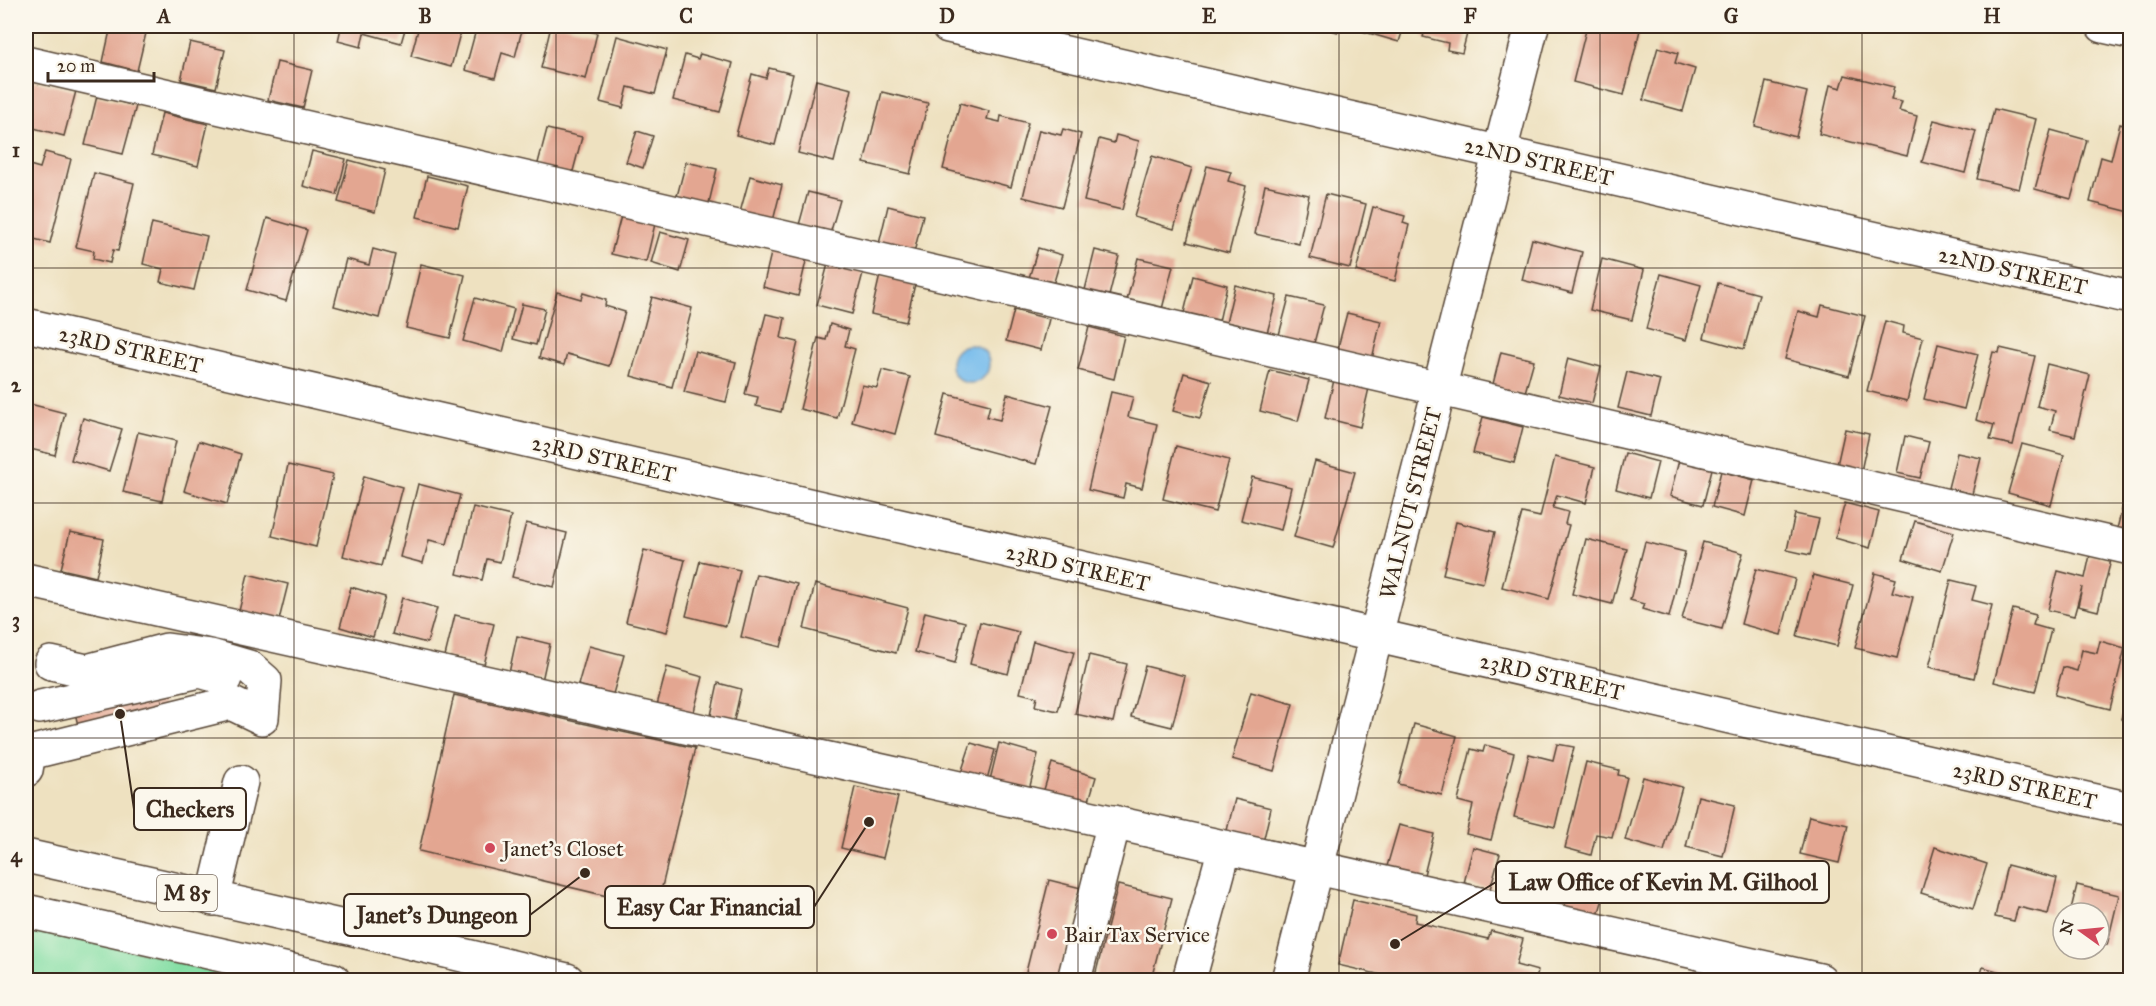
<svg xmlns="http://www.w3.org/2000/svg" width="2156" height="1006" font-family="'IM FELL Great Primer',serif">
	<rect width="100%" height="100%" fill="#fbf7ec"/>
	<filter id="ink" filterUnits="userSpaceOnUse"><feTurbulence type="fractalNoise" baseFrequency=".0167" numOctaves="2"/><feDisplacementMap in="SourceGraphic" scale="12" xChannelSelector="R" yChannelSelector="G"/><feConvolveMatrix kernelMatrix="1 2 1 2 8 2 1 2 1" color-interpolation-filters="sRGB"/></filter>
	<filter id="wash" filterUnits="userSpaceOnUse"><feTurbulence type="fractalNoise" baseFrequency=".008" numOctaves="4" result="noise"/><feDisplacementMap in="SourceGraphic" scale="24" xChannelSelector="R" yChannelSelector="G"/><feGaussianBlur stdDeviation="1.35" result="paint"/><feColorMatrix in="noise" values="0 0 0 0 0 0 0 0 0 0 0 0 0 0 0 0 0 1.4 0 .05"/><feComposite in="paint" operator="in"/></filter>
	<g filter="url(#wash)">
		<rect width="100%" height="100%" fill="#eee1c0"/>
		<path fill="#84dea4" stroke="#608461" stroke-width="1.5" d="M26 925 267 980H26Z"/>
		<path fill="#75bbec" stroke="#587285" stroke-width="1.5" d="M951 364a19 19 0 1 1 38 0a19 19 0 1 1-38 0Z"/>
		<g id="blocks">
			<path fill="#e3a691" d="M111 26 146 33 137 71 103 62Z
				M292 26H308L307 30Z
				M333 26H406L401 43 364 33 361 47 338 41 341 28Z
				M419 26H462L451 67 411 56Z
				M477 26H523L515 57 502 53 495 78 465 70Z
				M551 26H567L597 33 586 79 541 68Z
				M1315 26H1340L1338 32Z
				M1359 26H1404L1399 42 1358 30Z
				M1426 26H1469L1462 53 1447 50 1448 43 1423 37Z
				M1587 26H1641L1624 95 1573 82Z
				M617 36 667 50 655 94 628 87 623 108 600 102Z
				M190 42 225 50 216 88 181 80Z
				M1658 47 1678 53 1675 63 1695 69 1683 111 1643 100Z
				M700 54 733 63 720 112 673 100 685 55 698 59Z
				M277 62 312 70 303 108 268 100Z
				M769 68 793 74 775 145 736 135 752 74 766 78Z
				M1845 75 1894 87 1891 100 1902 102 1899 111 1917 116 1907 156 1819 134 1830 85 1841 88Z
				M816 80 852 89 834 162 798 153Z
				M34 81 76 91 64 136 26 126V113Z
				M1766 82 1807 92 1796 137 1755 126Z
				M882 92 928 103 910 174 864 163Z
				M97 96 136 106 123 154 85 145Z
				M960 103 989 111 987 119 1000 122 1001 116 1028 123 1011 187 943 169Z
				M1994 109 2036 119 2019 189 1977 179Z
				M162 113 208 124 198 166 152 155Z
				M1934 120 1976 131 1965 173 1922 162Z
				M2120 124 2130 127V212L2090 202 2101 157 2111 160Z
				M547 129 582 137 572 175 537 167Z
				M1063 129 1081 134 1062 207 1023 197 1039 130 1061 135Z
				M2051 130 2087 140 2071 199 2035 189Z
				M637 131 653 136 643 168 626 162Z
				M1116 135 1139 141 1122 210 1084 201 1099 139 1114 143Z
				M312 151 346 159 337 195 303 186Z
				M45 152 71 159 50 243 26 237V164L40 168Z
				M1152 156 1192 168 1174 229 1134 217Z
				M349 160 385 170 375 212 338 202Z
				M686 162 717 169 708 207 676 200Z
				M1207 166 1231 172 1228 181 1246 186 1229 253 1187 242Z
				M94 173 134 183 118 251 113 250 110 263 93 259 94 251 76 247Z
				M427 176 468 186 458 227 417 217Z
				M750 176 782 185 772 225 739 216Z
				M1265 185 1309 195 1299 244 1255 234Z
				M808 192 840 200 830 234 799 225Z
				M1326 194 1366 204 1350 268 1310 258Z
				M888 206 923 215 914 253 879 244Z
				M1373 207 1405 216 1403 223 1409 225 1395 281 1356 271Z
				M621 216 655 224 646 262 611 254Z
				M267 218 307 230 286 301 247 290Z
				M152 223 207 236 194 290 160 282 163 269 143 264Z
				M660 232 689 240 680 272 651 263Z
				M1532 239 1582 252 1572 293 1522 280Z
				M1038 248 1062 255 1053 285 1029 278Z
				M373 249 395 255 379 318 334 306 346 259 369 265Z
				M772 249 807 257 798 296 763 287Z
				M1095 250 1119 256 1109 296 1085 290Z
				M1138 258 1173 266 1162 309 1127 300Z
				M1602 259 1644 270 1632 320 1590 310Z
				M421 264 465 275 450 338 406 328Z
				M828 264 863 273 852 314 817 305Z
				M1661 274 1701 285 1686 340 1646 329Z
				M880 275 915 284 906 322 871 314Z
				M1193 276 1227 285 1218 326 1183 317Z
				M1718 283 1759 294 1744 349 1704 338Z
				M1235 285 1277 296 1267 333 1226 323Z
				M557 292 581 299 583 293 606 300 605 306 625 312 609 366 567 354 564 365 539 358Z
				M652 297 692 308 672 387 631 376Z
				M1289 297 1324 305 1314 343 1279 335Z
				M475 298 514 309 503 352 463 341Z
				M522 304 545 309 536 345 513 339Z
				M1822 305 1865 316 1849 376 1785 359 1798 311 1819 317Z
				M1014 310 1049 319 1041 350 1006 341Z
				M1347 313 1381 321 1372 359 1337 351Z
				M766 314 785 318 781 338 798 342 781 412 756 406 758 397 745 394Z
				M1885 321 1904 326 1903 333 1923 338 1907 401 1867 391Z
				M830 324 849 330 845 346 855 349 837 418 800 409 818 338 826 340Z
				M1089 327 1124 336 1114 379 1078 370Z
				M1938 344 1978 354 1964 409 1924 399Z
				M2000 348 2035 356 2013 445 1990 440 1994 425 1976 420 1993 352 1999 353Z
				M695 351 736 362 726 402 684 392Z
				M1501 352 1534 360 1524 396 1492 388Z
				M1568 358 1601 367 1592 403 1559 395Z
				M2047 364 2090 375 2075 436 2050 430 2055 411 2037 406Z
				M882 370 910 377 895 434 852 422 862 385 877 388Z
				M1270 370 1309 380 1298 421 1260 411Z
				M1627 372 1660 380 1651 416 1618 408Z
				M1184 373 1211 381 1200 418 1173 411Z
				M1334 380 1369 388 1360 427 1325 418Z
				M1111 392 1133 397 1128 417 1157 424 1142 488 1126 484 1123 498 1088 490Z
				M947 394 990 405 987 417 1000 420 1007 394 1052 406 1036 464 936 437Z
				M26 403 65 413 55 455 26 448Z
				M1483 417 1523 427 1514 463 1473 453Z
				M83 418 122 429 109 471 71 460Z
				M1845 429 1869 434 1861 471 1837 465Z
				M138 432 176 441 162 501 123 492Z
				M1905 436 1929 442 1920 478 1897 473Z
				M199 441 241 454 227 504 184 491Z
				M2022 444 2064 455 2051 505 2008 493Z
				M1176 446 1229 460 1215 512 1163 499Z
				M1625 453 1658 462 1649 498 1616 489Z
				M1957 453 1981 458 1972 494 1948 488Z
				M1555 457 1595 467 1586 503 1557 495 1553 508 1568 512 1565 524 1569 525 1549 599 1502 587 1522 513 1540 517Z
				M1679 460 1712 469 1703 505 1670 496Z
				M1315 461 1355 472 1333 548 1294 537Z
				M288 465 333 475 316 547 272 536Z
				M1721 471 1754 480 1745 516 1712 507Z
				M364 476 402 487 381 566 343 556Z
				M1252 477 1291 487 1281 530 1241 520Z
				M418 484 460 495 447 544 429 540 423 563 400 557Z
				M2127 489 2130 490V532L2117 529Z
				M1845 503 1879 512 1870 548 1835 538Z
				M473 507 511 516 500 562 487 559 482 580 457 574Z
				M1795 514 1819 519 1810 555 1787 550Z
				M1915 521 1954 532 1942 571 1903 559Z
				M1456 522 1495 532 1483 583 1443 574Z
				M526 523 567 533 554 587 512 577Z
				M70 532 104 539 96 577 61 569Z
				M1586 539 1627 549 1612 604 1572 594Z
				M1645 542 1685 552 1669 617 1642 609 1644 604 1630 600Z
				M1703 542 1743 553 1722 629 1682 619Z
				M644 550 685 560 667 632 626 622Z
				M2090 555 2111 560 2098 611 2078 606 2082 587 2074 616 2048 610 2058 571 2085 578Z
				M700 561 740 570 726 626 686 616Z
				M1756 569 1795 579 1781 635 1741 624Z
				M1875 573 1896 579 1892 592 1913 597 1897 658 1855 648Z
				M248 574 288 584 279 620 239 611Z
				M756 574 797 584 781 647 741 637Z
				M1813 575 1853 585 1837 646 1797 636Z
				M1951 580 1976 586 1972 600 1992 605 1974 678 1929 667Z
				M815 584 908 608 896 653 804 629Z
				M351 587 385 597 373 637 340 627Z
				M402 598 437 608 427 643 392 634Z
				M2013 609 2036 615 2033 625 2051 630 2035 692 1994 682Z
				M925 612 965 622 955 663 915 652Z
				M455 615 494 624 484 665 445 656Z
				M980 622 1019 632 1008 674 970 664Z
				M517 636 550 644 542 681 509 673Z
				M1033 641 1074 652 1058 711 1035 706 1037 697 1020 693Z
				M2100 641 2125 648 2110 709 2055 695 2063 667 2077 671 2082 650 2097 653Z
				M589 646 624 655 613 694 578 685Z
				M1089 655 1127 664 1113 722 1075 714Z
				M1145 666 1185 676 1172 727 1131 717Z
				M667 667 703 677 693 715 657 705Z
				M718 683 741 689 733 725 710 720Z
				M2130 685V722L2121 719Z
				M160 692 165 714 80 735 73 703Z
				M1251 692 1293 704 1274 771 1232 759Z
				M454 695 695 748 657 908 419 851Z
				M1414 724 1457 736 1442 795 1398 784Z
				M971 743 995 750 986 783 960 776Z
				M999 743 1038 754 1028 794 989 784Z
				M1557 744 1574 747 1555 827 1514 817 1529 754 1553 760Z
				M1485 745 1514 753 1491 840 1466 834 1473 805 1458 801 1471 749 1483 752Z
				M1586 762 1619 770 1618 775 1627 777 1612 837 1596 834 1591 855 1565 848Z
				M1052 763 1096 777 1087 807 1043 793Z
				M1643 777 1682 787 1664 851 1625 840Z
				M855 787 898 797 883 858 841 848Z
				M1698 796 1735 805 1723 856 1686 847Z
				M1235 799 1271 808 1262 847 1225 838Z
				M1809 816 1848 825 1839 863 1800 854Z
				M1399 825 1434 834 1422 883 1385 873Z
				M1473 847 1500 854 1490 889 1464 883Z
				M1935 847 1987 864 1973 909 1921 893Z
				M2007 865 2057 878 2048 914 2018 907 2014 921 1995 917Z
				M1573 875 1607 885 1597 919 1564 908Z
				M1049 880 1081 888 1058 980H1024Z
				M1118 885 1172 898 1153 972 1163 975 1162 980H1094Z
				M2077 885 2119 895 2107 945 2099 943V913H2070Z
				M1353 900 1416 914 1415 922 1488 939 1491 931 1523 939 1516 965 1538 971 1536 980H1403L1338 965Z
				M2130 952V966L2126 965Z
				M1983 967 2022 978V980H1979Z"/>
		</g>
	</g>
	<g filter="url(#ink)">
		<use href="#blocks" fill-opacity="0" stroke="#564536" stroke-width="1.5"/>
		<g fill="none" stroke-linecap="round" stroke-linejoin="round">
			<defs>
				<path id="minor" d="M948 26 2130 297
					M2103 26 2130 32
					M26 63 2130 548
					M26 325 2130 809
					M26 580 1820 980
					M51 663 87 671 167 650 211 656 249 667 265 681 262 718
					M40 707 200 671 225 678
					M26 770 29 753 231 703 262 718
					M213 899 241 782
					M1074 980 1114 822
					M1189 980 1225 847
					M1288 980 1532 26"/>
				<path id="major" d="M26 856 349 928 567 980
					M26 911 333 980"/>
			</defs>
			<use href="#minor" stroke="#564536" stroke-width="36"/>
			<use href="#major" stroke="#564536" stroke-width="36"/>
			<use href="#minor" stroke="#fff" stroke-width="33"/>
			<use href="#major" stroke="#fff" stroke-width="33"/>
		</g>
	</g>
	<path fill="none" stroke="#3b2a1e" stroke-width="1.5" stroke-opacity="0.55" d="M294 26V980M556 26V980M817 26V980M1078 26V980M1339 26V980M1600 26V980M1862 26V980M26 268H2130M26 503H2130M26 738H2130"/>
	<g fill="#d1495b" stroke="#fbf7ec" stroke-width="2">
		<circle cx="490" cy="848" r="6"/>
		<circle cx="1052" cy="934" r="6"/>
	</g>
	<g text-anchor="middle" stroke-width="5" stroke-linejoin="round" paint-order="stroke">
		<rect fill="#fbf7ec" stroke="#75685c" stroke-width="1.5" x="157" y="875" width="60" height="36" rx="4.5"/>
		<g font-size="21" font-weight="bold" fill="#3b2a1e">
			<text x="187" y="900">M 85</text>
		</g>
		<g font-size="22" fill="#3b2a1e" stroke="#fbf7ec">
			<text transform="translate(1539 161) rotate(13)" y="8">22ND STREET</text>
			<text transform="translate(2013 270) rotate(13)" y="8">22ND STREET</text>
			<text transform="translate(131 349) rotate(13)" y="8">23RD STREET</text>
			<text transform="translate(604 458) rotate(13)" y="8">23RD STREET</text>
			<text transform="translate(1410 503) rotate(-76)" y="8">WALNUT STREET</text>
			<text transform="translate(1078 567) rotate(13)" y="8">23RD STREET</text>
			<text transform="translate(1552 676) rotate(13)" y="8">23RD STREET</text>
			<text transform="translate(2025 785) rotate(13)" y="8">23RD STREET</text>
		</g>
		<g font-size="22" fill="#3b2a1e" stroke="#fbf7ec" text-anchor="start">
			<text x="502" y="856">Janet's Closet</text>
			<text x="1064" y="942">Bair Tax Service</text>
		</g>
	</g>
	<path fill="none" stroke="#3b2a1e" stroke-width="2" d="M120 714L134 809M1395 944L1496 882M869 822L814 907M585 873L530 915"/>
	<g fill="#3b2a1e" stroke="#fbf7ec" stroke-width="2">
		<circle cx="120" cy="714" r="6"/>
		<circle cx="1395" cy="944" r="6"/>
		<circle cx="869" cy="822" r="6"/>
		<circle cx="585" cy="873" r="6"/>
	</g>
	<g fill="#fbf7ec" stroke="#3b2a1e" stroke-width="2">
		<rect x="134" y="788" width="112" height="42" rx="6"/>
		<rect x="1496" y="861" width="333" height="42" rx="6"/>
		<rect x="605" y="886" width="209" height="42" rx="6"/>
		<rect x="344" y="894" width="186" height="42" rx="6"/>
	</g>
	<g font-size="24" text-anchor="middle" font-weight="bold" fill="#3b2a1e">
		<text x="190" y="817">Checkers</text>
		<text x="1663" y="890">Law Office of Kevin M. Gilhool</text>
		<text x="709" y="915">Easy Car Financial</text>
		<text x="437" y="923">Janet's Dungeon</text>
	</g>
	<rect width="2156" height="1006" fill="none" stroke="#fbf7ec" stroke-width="66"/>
	<g transform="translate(2081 931) rotate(285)"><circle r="28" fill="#fbf7ec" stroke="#aea59a" stroke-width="1.5"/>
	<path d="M0-4.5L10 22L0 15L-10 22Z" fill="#d1495b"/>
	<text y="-9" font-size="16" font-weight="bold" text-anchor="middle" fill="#3b2a1e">N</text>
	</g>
	<path d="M48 72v9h106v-9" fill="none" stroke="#3b2a1e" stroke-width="3"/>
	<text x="57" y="72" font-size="18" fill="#3b2a1e" stroke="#fbf7ec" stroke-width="4.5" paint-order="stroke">20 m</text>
	<rect x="33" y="33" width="2090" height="940" fill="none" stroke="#3b2a1e" stroke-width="2"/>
	<g font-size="20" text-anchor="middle" font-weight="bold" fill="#3b2a1e">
		<text x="164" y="23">A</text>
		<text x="425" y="23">B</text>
		<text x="686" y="23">C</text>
		<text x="947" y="23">D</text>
		<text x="1209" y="23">E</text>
		<text x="1470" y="23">F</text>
		<text x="1731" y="23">G</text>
		<text x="1992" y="23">H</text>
		<text x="16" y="157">1</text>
		<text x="16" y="392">2</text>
		<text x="16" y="627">3</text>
		<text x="16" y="862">4</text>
	</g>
</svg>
